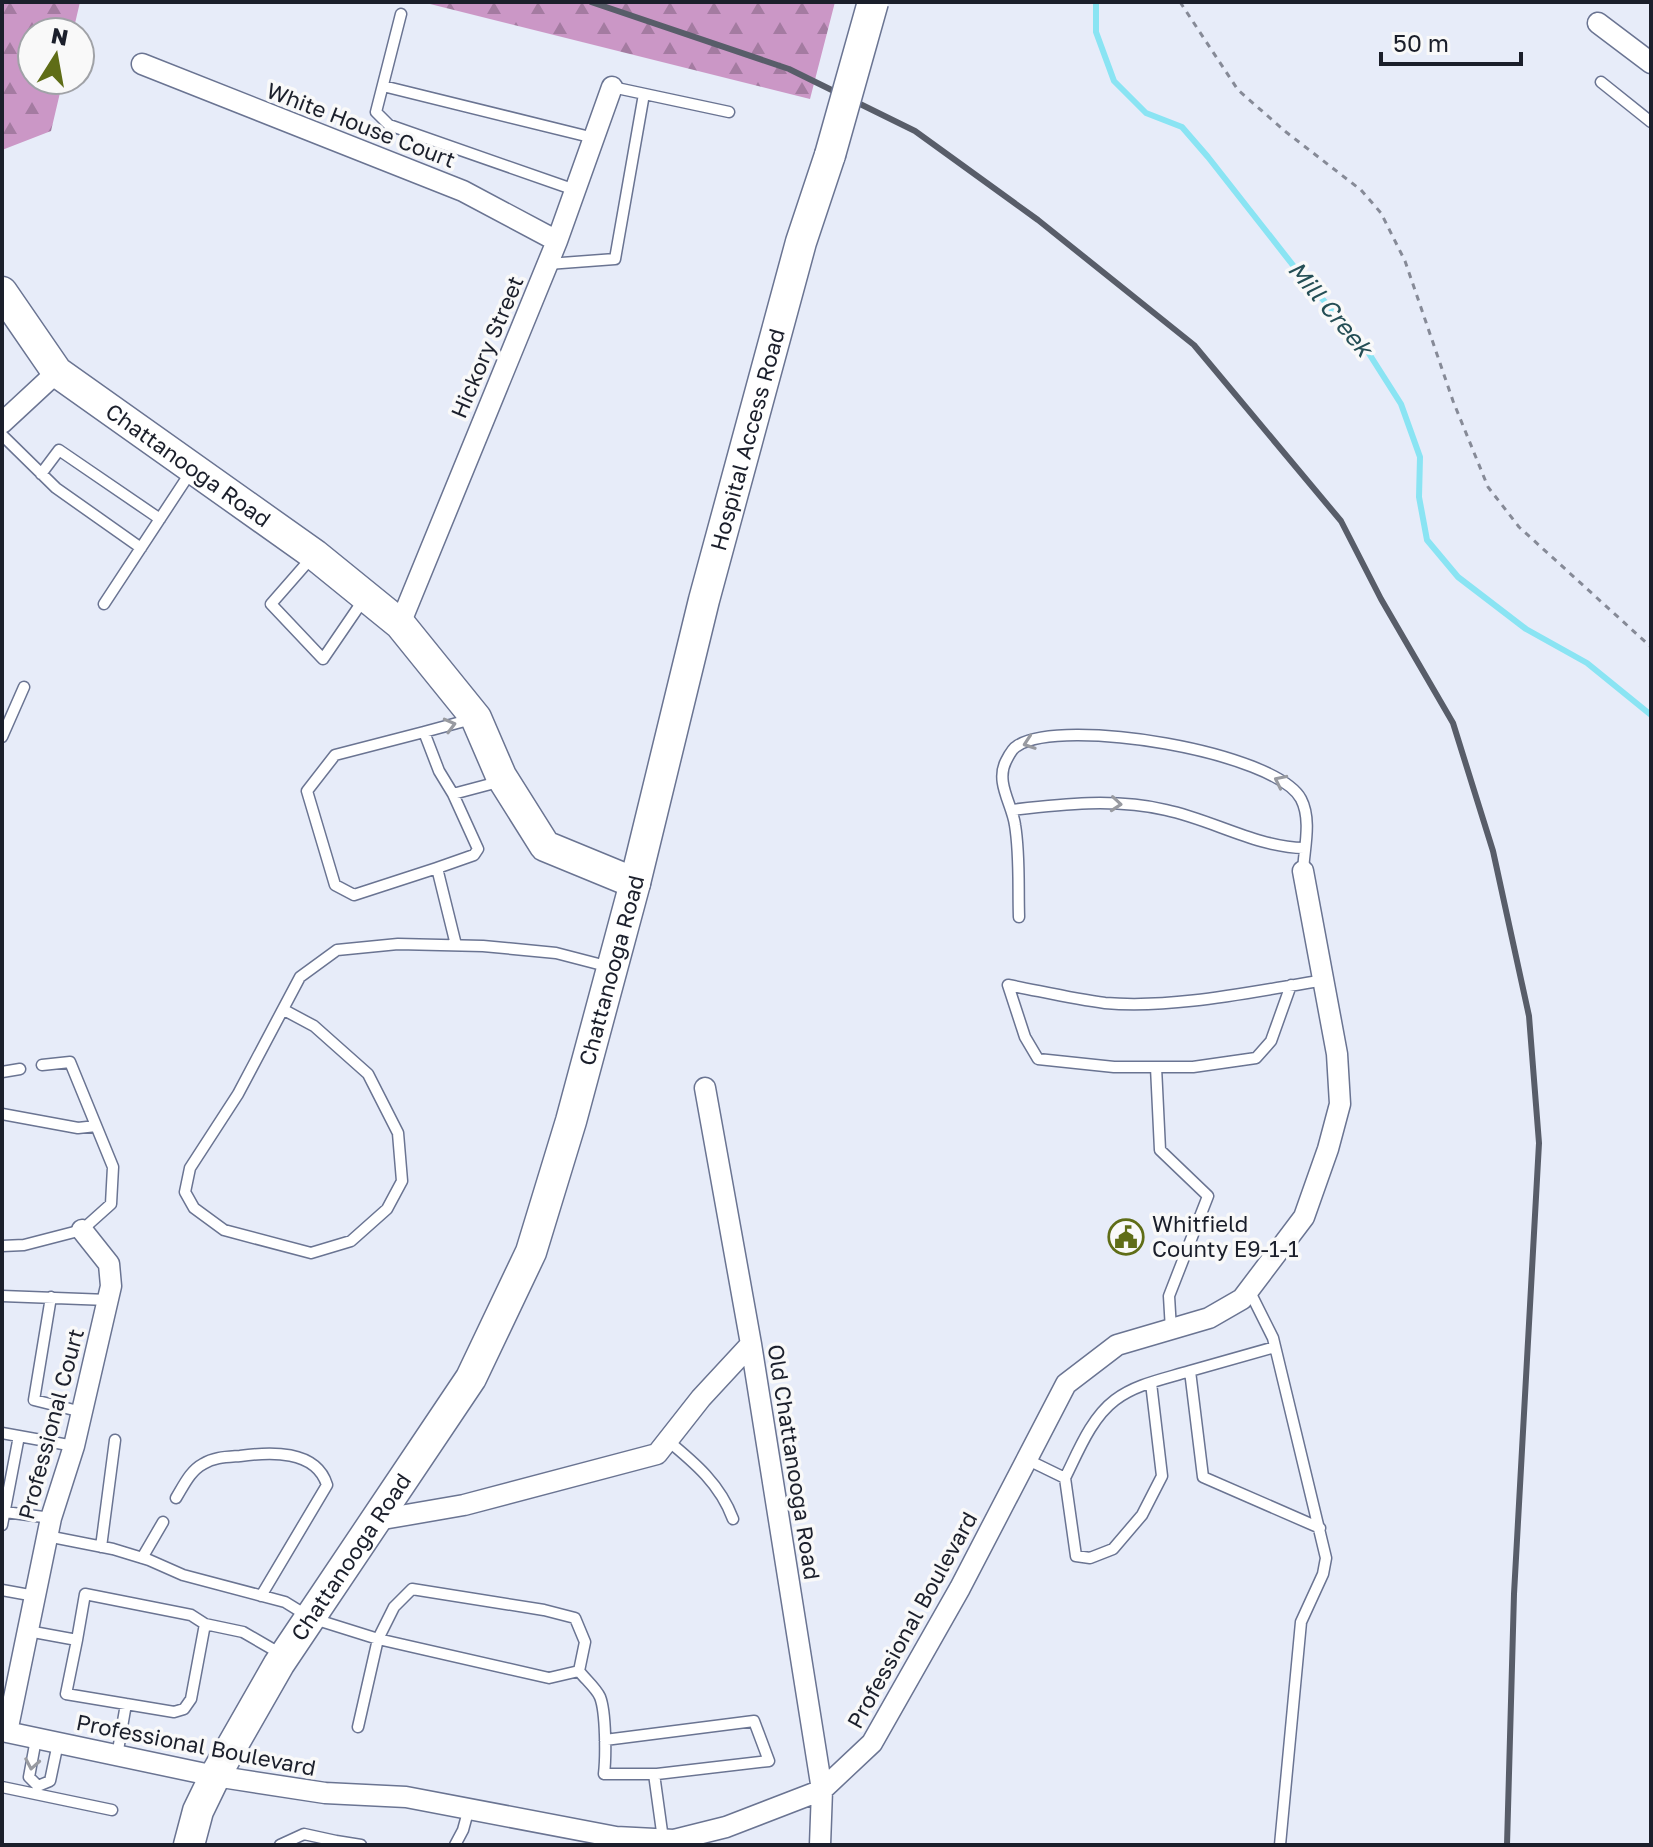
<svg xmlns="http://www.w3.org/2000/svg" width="1653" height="1847" font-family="'Golos Text',sans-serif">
	<defs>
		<pattern id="forest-firs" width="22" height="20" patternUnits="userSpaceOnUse" patternTransform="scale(2)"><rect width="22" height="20" fill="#cb97c6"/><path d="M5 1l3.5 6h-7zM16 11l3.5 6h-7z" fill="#a47ba1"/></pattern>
	</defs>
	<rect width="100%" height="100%" fill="#e7ecf9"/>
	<path fill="url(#forest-firs)" d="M2 2H80L73 32H32V80H63L51 131 2 150Z
		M422 2H835L810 99Z"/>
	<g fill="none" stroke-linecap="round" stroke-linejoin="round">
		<path stroke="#8ae4f3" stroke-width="6" d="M1096 2V32L1114 81 1146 113 1182 127 1208 157 1303 278 1361 341 1401 404 1420 457 1419 497 1427 540 1458 577 1526 629 1587 663 1651 715"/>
		<defs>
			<path id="lane" d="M401 14 376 112 389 125 575 190
				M1601 82 1651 122
				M383 86 594 138
				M612 87 729 112
				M548 264 615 259 644 94
				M2 435 56 488 141 548
				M41 474 59 450 160 519
				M313 556 271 604 323 659 364 599
				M104 604 192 470
				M424 732 472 719
				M2 737 24 687
				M453 794 502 781
				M1011 810C1062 804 1115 798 1166 810 1213 820 1256 847 1304 848
				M437 868 354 895 335 885 307 791 335 755 424 732 439 771 453 794 478 849 474 855 437 868 456 945
				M1019 917C1018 887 1020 855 1015 825 1012 804 995 782 1006 761 1008 757 1013 748 1017 746 1062 716 1276 752 1301 799 1312 820 1304 849 1303 871
				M1291 985 1271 1041 1256 1058 1193 1067H1114L1038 1059 1025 1037 1008 985C1040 991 1073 999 1105 1003 1175 1009 1255 991 1325 980
				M284 1010 314 1026 368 1074 398 1133 402 1181 387 1209 351 1241 311 1253 224 1230 194 1208 185 1192 190 1168 238 1094 300 977 337 950 398 944 483 946 556 953 610 967
				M1156 1067 1160 1150 1208 1196 1169 1296 1171 1330
				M2 1072 20 1069
				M2 1114 78 1128 96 1126
				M2 1246 24 1245 82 1230 111 1204 113 1167 70 1062 42 1065
				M1249 1290 1273 1338 1326 1558 1323 1574 1301 1622 1280 1845
				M2 1296 108 1300
				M51 1297 34 1400 82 1412
				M1275 1347 1190 1371 1203 1477 1320 1528
				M2 1433 74 1446
				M667 1440C695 1463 720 1484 733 1519
				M1028 1460 1065 1478C1078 1452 1091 1418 1115 1400 1136 1384 1164 1379 1190 1371
				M1065 1478 1076 1556 1090 1558 1113 1549 1142 1515 1162 1476 1151 1383
				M176 1498C184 1485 190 1471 203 1464 214 1457 227 1457 240 1456 269 1452 316 1449 327 1485L261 1596
				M5 1512 51 1518
				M2 1525 19 1436
				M47 1536 113 1549 149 1560 183 1575 285 1602 311 1618 378 1639 549 1678 579 1671 585 1642 575 1618 544 1610 412 1589 394 1607 378 1639 358 1727
				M101 1547 115 1440
				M142 1558 163 1522
				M2 1590 35 1596
				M28 1631 77 1640 66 1694 174 1712 184 1709 191 1699 205 1624 243 1632 281 1654
				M77 1640 85 1594 191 1615 205 1624
				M579 1671C585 1679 596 1688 600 1697 606 1712 606 1757 604 1774H657L769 1761 754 1721 605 1740
				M36 1739 29 1777 38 1786
				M117 1756 126 1704
				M654 1774 663 1839
				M38 1786 50 1781 58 1743
				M2 1787 112 1810
				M280 1845 304 1834 336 1841
				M336 1845V1841L361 1845
				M455 1845 463 1830 469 1808"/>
			<path id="street" d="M1598 23 1651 63
				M142 64 463 191 557 241
				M2 423 57 372
				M400 624 557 241 612 87
				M705 1088 751 1344 822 1790 820 1845
				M377 1520 464 1505 657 1454 701 1398 751 1344
				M2 1731 215 1776 325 1793 406 1797 616 1837 674 1840 726 1827 822 1790 872 1743 960 1588 1066 1384 1117 1345 1209 1318 1242 1299 1304 1217 1328 1149 1340 1104 1337 1054 1303 871
				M7 1732 51 1518 74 1446 111 1286 109 1264 82 1230"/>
			<g id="secondary">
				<path id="s1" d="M2 292 57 372 315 555 400 624 476 718 501 776 545 846 635 883"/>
				<path id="s2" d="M189 1845 198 1811 215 1776 279 1664 471 1378 531 1252 571 1121 635 883 704 600 801 242 830 155"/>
			</g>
		</defs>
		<use href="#lane" stroke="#6a7492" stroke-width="13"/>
		<use href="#street" stroke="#6a7492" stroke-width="23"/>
		<use href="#secondary" stroke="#6a7492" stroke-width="33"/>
		<path stroke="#868a97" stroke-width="3" stroke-dasharray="6 6" stroke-linecap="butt" d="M1180 2 1238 90 1286 132 1361 190 1381 213 1405 261 1453 401 1488 487 1519 527 1651 647"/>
		<use href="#lane" stroke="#fff" stroke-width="10"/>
		<use href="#street" stroke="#fff" stroke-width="20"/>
		<use href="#secondary" stroke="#fff" stroke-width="30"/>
		<path stroke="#585d69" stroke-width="6" d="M591 2 789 69 915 131 1038 220 1194 345 1341 521 1381 599 1453 723 1493 851 1529 1016 1539 1143 1514 1594 1507 1845"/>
		<defs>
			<path id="secondary-bridge" d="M830 155 873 2"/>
		</defs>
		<use href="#secondary-bridge" stroke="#6a7492" stroke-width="33" stroke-linecap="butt"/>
		<use href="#secondary-bridge" stroke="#fff" stroke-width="30"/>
	</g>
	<defs><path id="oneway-chevron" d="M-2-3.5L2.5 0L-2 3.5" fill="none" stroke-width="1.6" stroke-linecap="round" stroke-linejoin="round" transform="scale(2)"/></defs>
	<g stroke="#989aa0">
		<use href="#oneway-chevron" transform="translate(450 725) rotate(-15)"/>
		<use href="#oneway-chevron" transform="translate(1029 743) rotate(161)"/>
		<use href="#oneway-chevron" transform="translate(1280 781) rotate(-154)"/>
		<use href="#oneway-chevron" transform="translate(1116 804) rotate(5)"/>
		<use href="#oneway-chevron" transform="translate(32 1764) rotate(100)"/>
	</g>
	<defs>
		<symbol id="civic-ring" viewBox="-11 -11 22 22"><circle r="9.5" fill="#f9f9f9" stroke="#5f6d17" stroke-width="1.5"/><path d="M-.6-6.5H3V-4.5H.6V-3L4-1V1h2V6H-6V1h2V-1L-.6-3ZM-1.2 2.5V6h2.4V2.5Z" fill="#5f6d17"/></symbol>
	</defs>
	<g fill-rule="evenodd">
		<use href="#civic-ring" x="1106" y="1217" width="40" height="40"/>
	</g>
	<g text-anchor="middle" stroke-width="7" stroke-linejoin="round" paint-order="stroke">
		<g font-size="22" fill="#1b1f2b" stroke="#f9f9f9">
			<text transform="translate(361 125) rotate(21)" y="8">White House Court</text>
			<text transform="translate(487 347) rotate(-67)" y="8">Hickory Street</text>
			<text dy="8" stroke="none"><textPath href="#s2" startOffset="1528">Hospital Access Road</textPath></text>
			<text dy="8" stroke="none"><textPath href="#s1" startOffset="258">Chattanooga Road</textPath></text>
			<text dy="8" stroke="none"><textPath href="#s2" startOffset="980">Chattanooga Road</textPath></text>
			<text transform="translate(51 1424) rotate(-75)" y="8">Professional Court</text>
			<text transform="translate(794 1462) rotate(81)" y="8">Old Chattanooga Road</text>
			<text dy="8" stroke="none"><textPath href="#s2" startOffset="332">Chattanooga Road</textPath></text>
			<text transform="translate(912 1620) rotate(-61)" y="8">Professional Boulevard</text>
			<text transform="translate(196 1745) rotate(11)" y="8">Professional Boulevard</text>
		</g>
		<g font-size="22" fill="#1b1f2b" stroke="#f9f9f9" text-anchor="start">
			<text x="1152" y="1232">Whitfield<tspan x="1152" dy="25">County E9-1-1</tspan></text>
		</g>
		<g font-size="24" font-style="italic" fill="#244e55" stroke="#f9f9f9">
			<text transform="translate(1330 309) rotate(50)" y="8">Mill Creek</text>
		</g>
	</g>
	<rect width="1653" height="1847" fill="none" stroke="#1b1f2b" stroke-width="8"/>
	<g transform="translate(56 56) rotate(11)"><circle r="38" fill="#f9f9f9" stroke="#a0a2a7" stroke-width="2"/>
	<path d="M0-6L14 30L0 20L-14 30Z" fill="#5f6d17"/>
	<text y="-12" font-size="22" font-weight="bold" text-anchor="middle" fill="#1b1f2b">N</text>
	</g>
	<path d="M1381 52v12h140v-12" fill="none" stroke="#1b1f2b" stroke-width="4"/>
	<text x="1393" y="52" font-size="24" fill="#1b1f2b" stroke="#f9f9f9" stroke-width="6" paint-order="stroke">50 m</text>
</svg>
